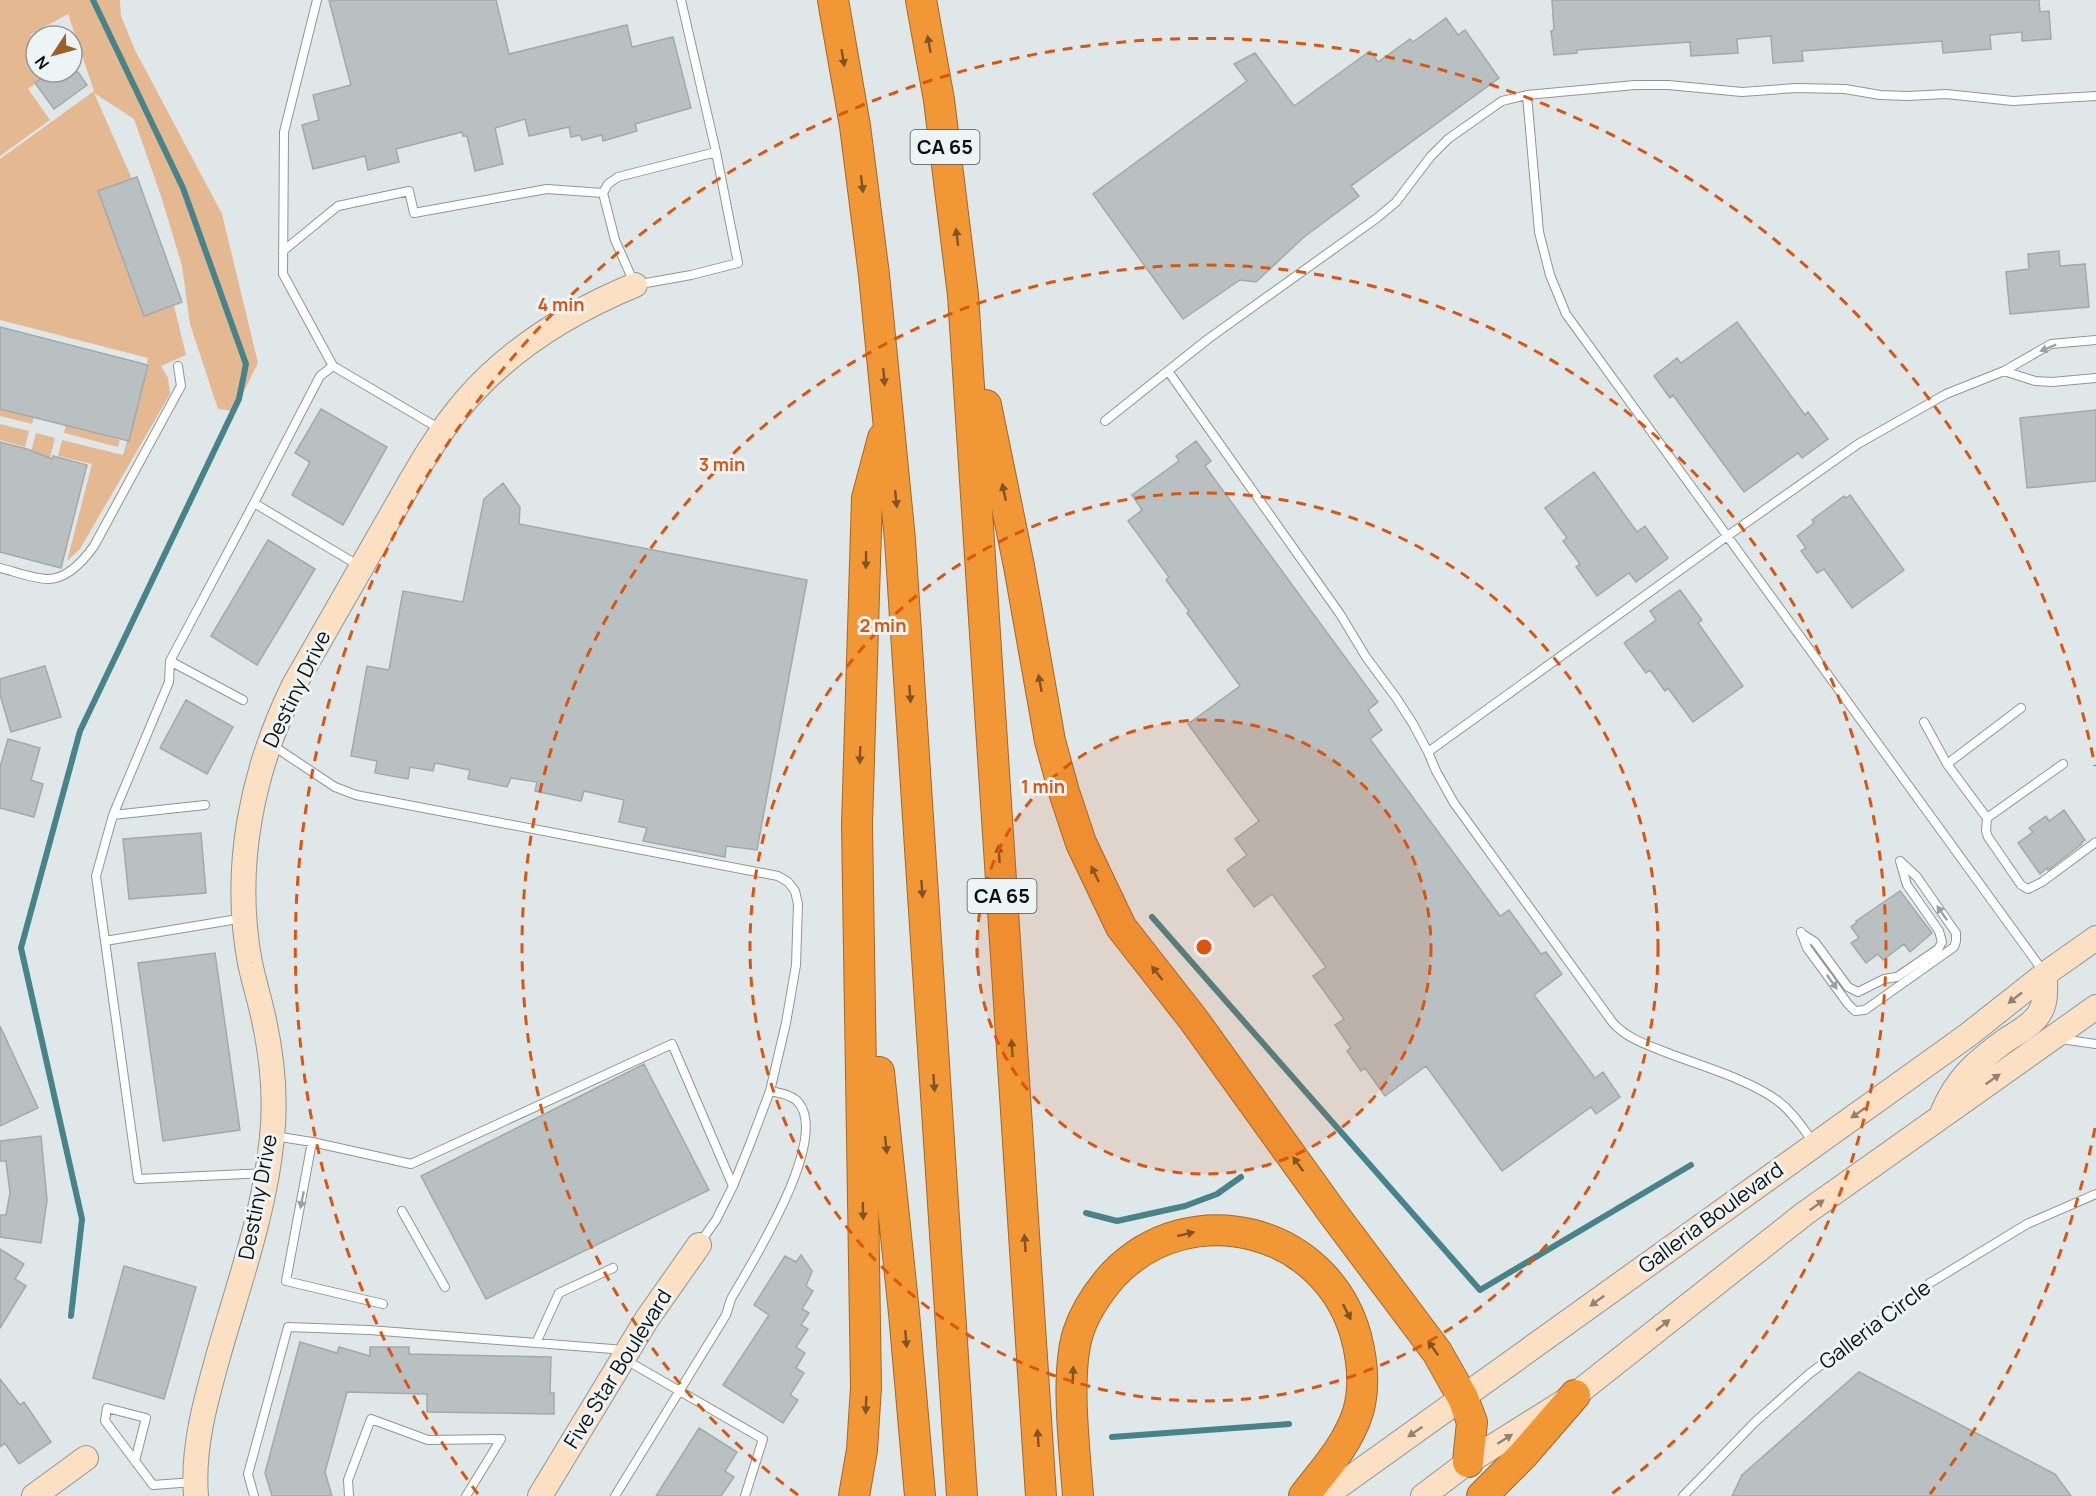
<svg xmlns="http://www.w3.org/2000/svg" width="2096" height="1496" font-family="Manrope,sans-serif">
	<rect width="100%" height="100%" fill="#e0e7e8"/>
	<path fill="#e4b891" d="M0 0H120L121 16 135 50 222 214 258 363 234 411 218 409 190 324 182 266 161 196 134 119 94 93 132 179 99 192 144 316 174 306 186 355 161 366 168 378 170 394 80 549 67 561 92 464 58 456 62 440 123 455 127 441H129L149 364 147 363 148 358 0 320V159L94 91 68 14 30 35 36 45V72H51L28 89 50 120 0 156Z
		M0 409 34 417 32 424 0 416Z
		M0 424 29 431 25 447 0 440Z
		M66 425 120 440 118 447 64 433Z
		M36 433 55 438 40 498 20 493Z"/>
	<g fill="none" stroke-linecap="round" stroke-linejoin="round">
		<path stroke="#47838b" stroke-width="6" d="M1152 917 1480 1290 1691 1165
			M1086 1213 1117 1221 1185 1206 1217 1194 1241 1177
			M71 1316 82 1219 21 948 80 731 239 399 246 364 183 188 93 0
			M1112 1437 1289 1424"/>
	</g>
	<path fill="#b9c0c1" stroke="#a3a9aa" stroke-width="1.5" d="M329 0H496L509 54 627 25 632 47 673 37 691 108 635 124 637 131 603 141 602 135 582 140 580 135 571 137 569 127 529 136 525 119 495 128 503 164 475 171 467 136H463L462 132 396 149 399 162 368 170 365 156 313 169 302 125 319 120 313 95 351 85Z
		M1552 0H2039L2040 12 2049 11 2051 39 2022 41V32L1990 35 1991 49 1943 53 1942 41 1802 51 1803 61 1773 63 1771 36 1737 39 1738 53 1691 56 1690 42 1577 50V53L1554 55 1551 31 1554 30Z
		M1446 18 1458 35 1465 30 1499 78 1351 186 1359 196 1304 237 1256 282 1240 280 1183 319 1093 194 1247 81 1234 64 1255 53 1294 106 1370 51 1378 62 1410 39 1413 42Z
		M51 72H78L87 85 54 109 35 83Z
		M137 177 182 302 144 316 98 191Z
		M2059 251 2060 266 2085 264 2089 307 2010 314 2006 272 2029 269 2028 254Z
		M1737 322 1805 415 1808 412 1828 439 1802 458 1798 453 1744 492 1673 395 1670 398 1654 376 1677 358 1681 363Z
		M0 327 148 365 129 441 0 409Z
		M321 409 387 447 343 525 292 495 310 462 295 453Z
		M2096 410V481L2027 488 2020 418Z
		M1196 441 1211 461 1205 466 1378 702 1368 710 1382 730 1370 739 1500 916 1509 910 1541 954 1546 952 1562 974 1534 995 1595 1078 1603 1072 1620 1097 1596 1114 1591 1107 1502 1171 1426 1066 1385 1096 1365 1068 1361 1071 1347 1051 1351 1048 1335 1025 1344 1019 1313 976 1326 967 1272 894 1254 907 1227 870 1247 855 1235 839 1259 821 1188 724 1240 686 1187 613 1189 611 1166 580 1169 577 1128 521 1142 510 1132 495 1179 461 1176 456Z
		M0 442 27 449 52 459 53 456 87 465 61 568 0 552Z
		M1594 472 1637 532 1645 526 1668 558 1636 582 1629 573 1597 596 1576 567 1580 564 1563 541 1567 538 1545 508Z
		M503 483 520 507 519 524 807 580 757 850 726 846 725 857 643 841 647 828 619 822 624 800 584 791 581 801 535 791 537 782 511 778 507 787 468 779 470 770 435 763 433 771 410 767 408 779 375 773 377 761 351 756 367 666 389 670 403 591 463 602 484 499Z
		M1850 495 1904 570 1852 608 1824 569 1817 573 1801 551 1806 548 1797 536 1814 523 1812 520 1844 496 1846 498Z
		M268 540 315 569 257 665 211 636Z
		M1680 590 1702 620 1698 623 1743 686 1693 722 1668 688 1665 691 1650 670 1646 673 1624 643 1656 620 1650 611Z
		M45 666 61 717 11 732 0 695V679Z
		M186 700 233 727 207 774 160 748Z
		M8 739 40 748 31 780 43 784 34 817 0 808V767Z
		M2064 810 2085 840 2081 843 2082 844 2048 870 2047 868 2040 874 2018 843 2033 832 2029 828 2046 816 2049 821Z
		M201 833 206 893 129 899 123 839Z
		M1900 891 1932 933 1910 952 1904 944 1883 960 1878 954 1866 963 1851 943 1859 938 1851 927 1857 922 1856 921Z
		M215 953 240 1130 163 1141 138 963Z
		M0 1026 38 1108 0 1126Z
		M644 1064 709 1190 486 1299 421 1176Z
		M41 1136 47 1200 41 1243 0 1237V1215H6L10 1193 6 1161H0V1141Z
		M0 1249 24 1264 15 1279 26 1286 0 1328Z
		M801 1255 812 1271 806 1286 813 1291 802 1309 809 1313 801 1325 808 1329 796 1347 805 1353 796 1368 804 1373 790 1395 798 1400 783 1423 723 1385 769 1315 754 1305 785 1256 796 1262Z
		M124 1266 196 1287 164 1399 93 1378Z
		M300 1342 337 1353 339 1347 370 1356V1347H409V1354L551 1357 550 1393H554V1414L427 1412V1394L347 1392 325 1472 332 1496H272L265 1473Z
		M1859 1372 2055 1474 2071 1496H1732L1742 1475Z
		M0 1379 20 1405 24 1402 51 1442 19 1464 5 1443 0 1447Z
		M699 1428 737 1452 725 1471 734 1477 721 1496H656Z"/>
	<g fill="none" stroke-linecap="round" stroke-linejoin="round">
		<defs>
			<path id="lane" d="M317 0 284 132 283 274 333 366 320 376 254 503 361 567
				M681 0 716 152 738 263 691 275 635 285 615 240 603 193 608 184 618 177 716 152
				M1527 95 1539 232 1550 275 1566 314 2043 971
				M283 251 338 206 409 191 414 213 547 189 603 193
				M333 366 440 429
				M1168 371 1340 614 1366 657 1397 699 1413 724 1428 752 1436 771 1454 803 1613 1023C1626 1037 1642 1043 1660 1050 1697 1065 1747 1078 1778 1101 1793 1112 1803 1129 1814 1143
				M2004 371 2035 381 2052 382 2096 378
				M1105 421 1208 339 1377 218 1396 202 1431 156 1448 139 1502 101 1527 95 1635 85H1668L1742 92 1796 88 1845 89 1880 95 1908 96 1946 94 2013 101 2096 96
				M0 568C13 571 34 579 48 579 67 579 84 560 94 546L181 386 178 366
				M170 661 169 682 113 815 205 805
				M243 700 170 661 254 503
				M1924 722 1947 764 1987 818 2063 764
				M272 745 335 787 356 795 778 876 788 882 795 891 798 904 796 965 786 1023 770 1091 750 1144 733 1186 716 1220 699 1244
				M1428 752 1726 537 1858 444 1946 394 2004 371 2051 344 2096 340
				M1947 764 2021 708
				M113 815 96 876 138 1179 264 1173
				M1987 818 1986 831 1988 837 2021 885 2028 889 2042 882 2096 842
				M1801 932 1807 948 1848 1004 1855 1011 1865 1010 1954 947 1956 941V933L1917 877 1900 861
				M1801 933 1815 942 1848 987 1858 992 1884 979 1897 977 1938 949 1942 942 1939 931 1907 885 1900 861
				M105 941 244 918
				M2061 1039 2096 1044
				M274 1136 312 1142 411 1164 672 1044 733 1186
				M312 1142 286 1281 383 1304
				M402 1211 445 1287
				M536 1343 559 1293 613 1268
				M624 1359 763 1439 745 1496
				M135 1461 146 1418 107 1408 105 1421 153 1485 194 1482
				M254 1496 248 1474 288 1327 369 1330 625 1350
				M349 1496 348 1480 371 1419 428 1440 501 1439 466 1496
				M615 1496 726 1315 731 1299C751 1264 834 1134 796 1100 789 1094 779 1093 770 1091
				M1683 1496 1755 1422 1809 1374 1930 1283 2027 1224 2096 1194"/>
			<path id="secondary" d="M1943 1111C1958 1077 1976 1062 2006 1040 2017 1033 2032 1025 2039 1014 2047 1002 2045 988 2045 974
				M34 1496 86 1458
				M196 1496C192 1448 206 1399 219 1353 239 1283 265 1211 272 1137 276 1099 272 1057 264 1020 260 1001 254 982 250 963 232 867 252 771 294 685 324 632 355 579 385 526 410 483 433 438 466 400 511 348 572 311 635 285
				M540 1496 647 1319 699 1245
				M1325 1496 1968 1035 2045 974 2096 938
				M1423 1496 1468 1462 1575 1395 1804 1214 2096 1007"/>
			<path id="highway" d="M833 0 855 126 874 275 900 540 962 1496
				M921 0 939 100 963 295 1041 1496
				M986 405 1019 566 1050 741 1064 792 1081 843 1121 927 1193 1019 1332 1212 1437 1352 1463 1398 1472 1422 1468 1462
				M879 1072 904 1313 920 1496
				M854 1496 862 1450 866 1387 857 824 867 498 883 438
				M1078 1496C1075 1451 1065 1375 1078 1333 1085 1311 1098 1292 1113 1275 1190 1194 1326 1228 1356 1336 1362 1359 1365 1388 1358 1412 1348 1444 1324 1470 1304 1496
				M1482 1496 1523 1455 1575 1395"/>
		</defs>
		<use href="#lane" stroke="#8f9696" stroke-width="10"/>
		<use href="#secondary" stroke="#8f9696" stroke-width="26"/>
		<use href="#highway" stroke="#a26829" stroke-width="32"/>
		<use href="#lane" stroke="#fff" stroke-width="8"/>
		<use href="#secondary" stroke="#fbe0c3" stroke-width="24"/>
		<use href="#highway" stroke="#f29736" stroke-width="30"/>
	</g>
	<defs><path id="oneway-solid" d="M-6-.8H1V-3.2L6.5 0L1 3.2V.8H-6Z" transform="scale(1.5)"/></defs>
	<g fill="#805424">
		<use href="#oneway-solid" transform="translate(929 44) rotate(-100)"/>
		<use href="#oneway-solid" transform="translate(843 58) rotate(80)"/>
		<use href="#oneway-solid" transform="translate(862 184) rotate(83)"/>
		<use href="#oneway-solid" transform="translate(957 237) rotate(-97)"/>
		<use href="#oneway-solid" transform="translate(884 377) rotate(85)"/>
		<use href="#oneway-solid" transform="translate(1004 492) rotate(-102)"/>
		<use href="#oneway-solid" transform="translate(896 499) rotate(84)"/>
		<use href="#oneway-solid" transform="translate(866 560) rotate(91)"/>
		<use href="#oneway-solid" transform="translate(1040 683) rotate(-100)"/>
		<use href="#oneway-solid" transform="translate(910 694) rotate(86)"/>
		<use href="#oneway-solid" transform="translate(860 755) rotate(92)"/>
		<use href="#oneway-solid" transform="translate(999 854) rotate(-94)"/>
		<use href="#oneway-solid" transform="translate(1095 874) rotate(-116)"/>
		<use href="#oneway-solid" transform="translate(922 889) rotate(86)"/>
		<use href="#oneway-solid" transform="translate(1157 973) rotate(-128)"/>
		<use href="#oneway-solid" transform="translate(1012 1048) rotate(-94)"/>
		<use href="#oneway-solid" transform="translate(934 1083) rotate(86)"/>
		<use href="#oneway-solid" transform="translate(886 1145) rotate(84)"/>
		<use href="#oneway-solid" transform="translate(1298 1164) rotate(-126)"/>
		<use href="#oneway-solid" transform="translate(863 1211) rotate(89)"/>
		<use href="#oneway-solid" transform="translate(1186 1234) rotate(-14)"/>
		<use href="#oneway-solid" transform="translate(1025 1243) rotate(-94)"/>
		<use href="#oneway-solid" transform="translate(1347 1312) rotate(63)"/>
		<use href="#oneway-solid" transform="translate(906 1339) rotate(85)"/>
		<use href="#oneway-solid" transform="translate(1433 1348) rotate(-125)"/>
		<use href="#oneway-solid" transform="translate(1073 1375) rotate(-88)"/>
		<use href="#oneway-solid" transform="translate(866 1405) rotate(92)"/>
		<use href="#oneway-solid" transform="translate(1038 1438) rotate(-94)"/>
	</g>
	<g fill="#9fa0a0">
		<use href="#oneway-solid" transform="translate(2048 348) rotate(157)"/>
		<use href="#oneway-solid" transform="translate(1942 913) rotate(-125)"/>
		<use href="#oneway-solid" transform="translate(1832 982) rotate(54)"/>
		<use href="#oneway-solid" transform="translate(302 1200) rotate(101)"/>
	</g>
	<g fill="#908373">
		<use href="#oneway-solid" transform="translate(2015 998) rotate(142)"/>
		<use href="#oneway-solid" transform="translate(1993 1079) rotate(-35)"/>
		<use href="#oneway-solid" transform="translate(1858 1113) rotate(145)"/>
		<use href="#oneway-solid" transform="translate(1817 1205) rotate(-36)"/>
		<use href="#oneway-solid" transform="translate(1597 1301) rotate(144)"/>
		<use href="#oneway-solid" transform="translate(1663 1325) rotate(-38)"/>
		<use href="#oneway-solid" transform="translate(1415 1432) rotate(145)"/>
		<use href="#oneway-solid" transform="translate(1505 1439) rotate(-32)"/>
	</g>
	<circle cx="1204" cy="947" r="227" fill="#dd550c" fill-opacity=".12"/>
	<g fill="none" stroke="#dd550c" stroke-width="3" stroke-dasharray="10 8">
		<circle cx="1204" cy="947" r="227"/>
		<circle cx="1204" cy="947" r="454"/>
		<path d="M798 1495A682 682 0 1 1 1610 1495"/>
		<path d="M2095 1128A909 909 0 0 1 1930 1494M478 1494A909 909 0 1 1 2095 766"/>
	</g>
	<g text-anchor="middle" stroke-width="6" stroke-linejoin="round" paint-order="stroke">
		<g fill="#edf4f5" stroke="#515555" stroke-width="1.5">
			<rect x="910.5" y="130" width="69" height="34" rx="4.5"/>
			<rect x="967.5" y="879" width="69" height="34" rx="4.5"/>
		</g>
		<g font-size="20" font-weight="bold" fill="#0e1111">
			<text x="945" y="154">CA 65</text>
			<text x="1002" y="903">CA 65</text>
		</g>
		<g font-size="21" fill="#0e1111" stroke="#edf4f5">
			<text transform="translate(297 689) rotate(-64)" y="7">Destiny Drive</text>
			<text transform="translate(258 1197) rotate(-79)" y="7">Destiny Drive</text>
			<text transform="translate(1711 1218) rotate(-36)" y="7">Galleria Boulevard</text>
			<text transform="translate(1875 1325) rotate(-37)" y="7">Galleria Circle</text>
			<text transform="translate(618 1369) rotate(-58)" y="7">Five Star Boulevard</text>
		</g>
	</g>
	<circle cx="1204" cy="947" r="9" fill="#dd550c" stroke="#edf4f5" stroke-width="3"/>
	<g font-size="18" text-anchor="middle" font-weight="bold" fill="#dd550c" stroke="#edf4f5" stroke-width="6" stroke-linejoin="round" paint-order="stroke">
		<text x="561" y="311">4 min</text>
		<text x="722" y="471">3 min</text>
		<text x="883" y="632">2 min</text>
		<text x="1043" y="793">1 min</text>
	</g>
	<g transform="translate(54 54) rotate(234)"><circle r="28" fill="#edf4f5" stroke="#94999a" stroke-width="1.5"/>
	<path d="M0-4.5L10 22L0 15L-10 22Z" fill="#9c6122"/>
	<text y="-9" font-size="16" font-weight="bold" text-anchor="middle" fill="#0e1111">N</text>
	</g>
</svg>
